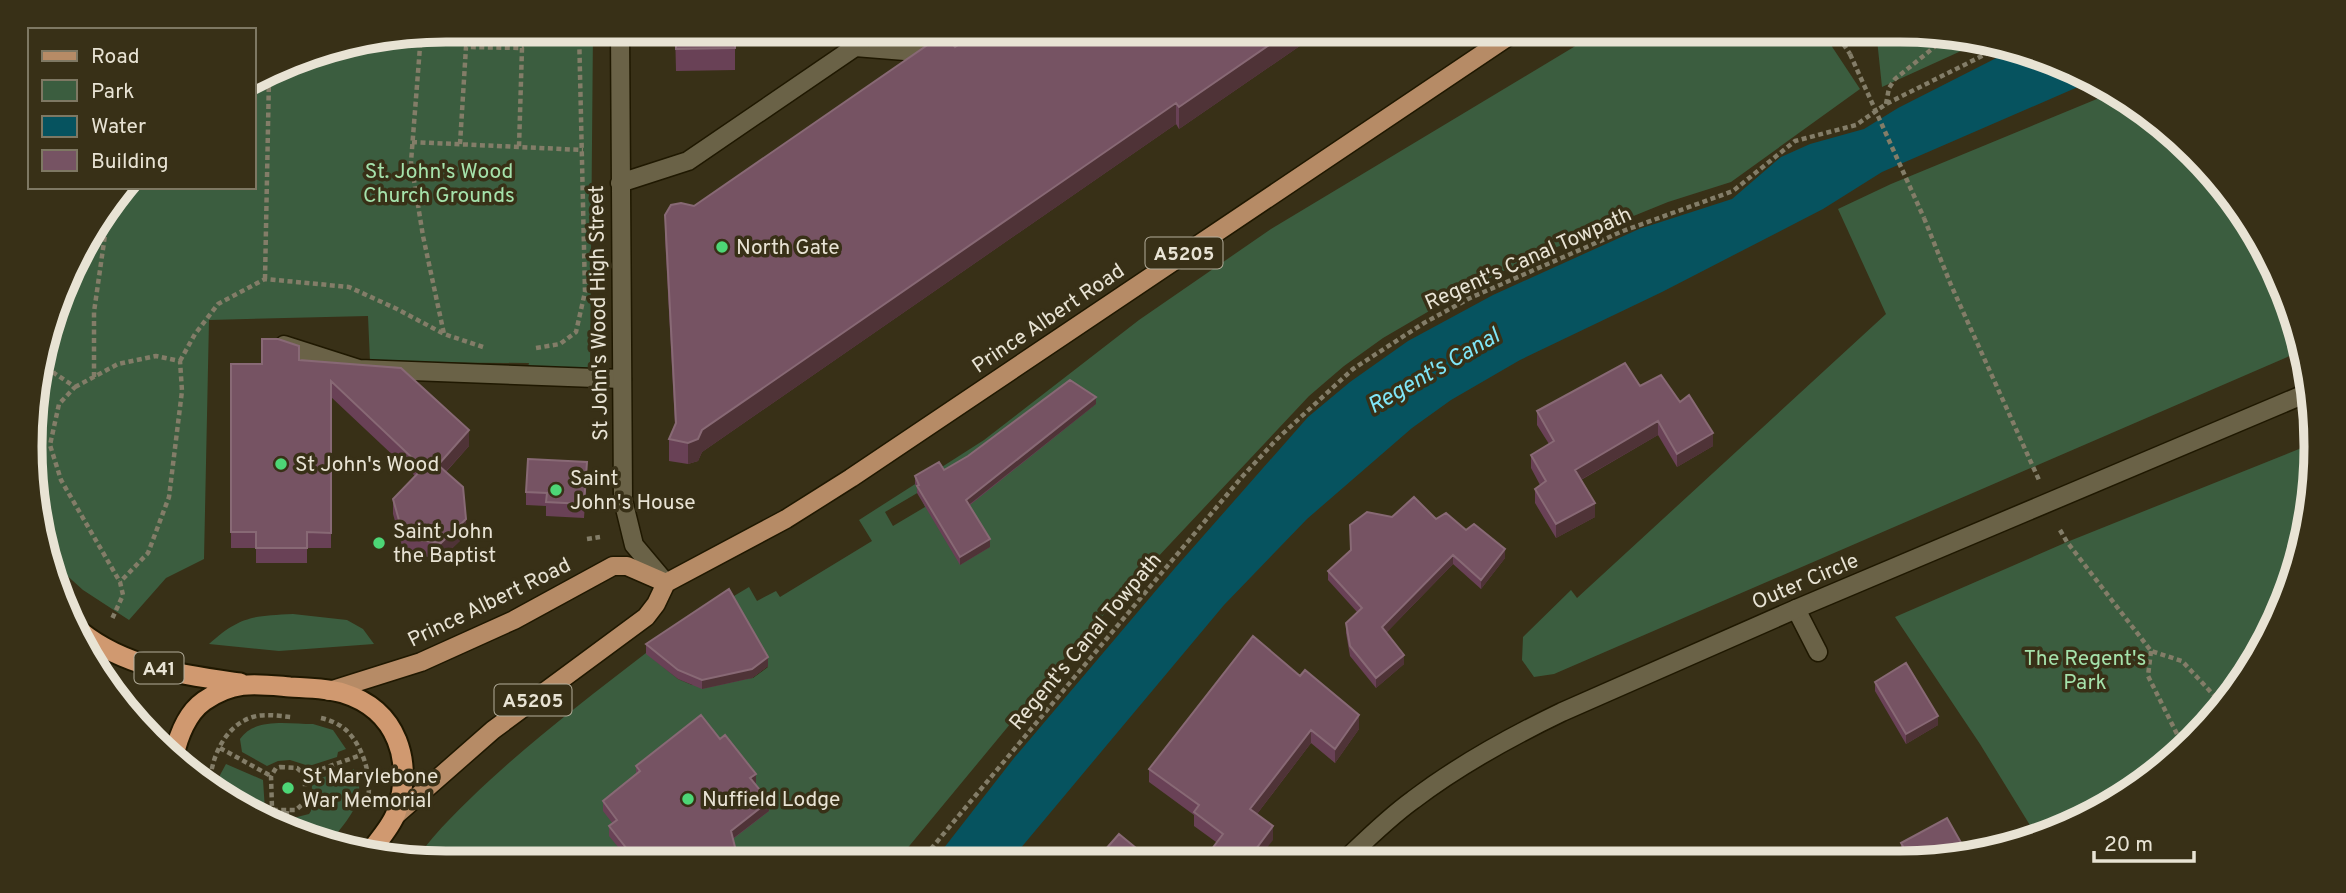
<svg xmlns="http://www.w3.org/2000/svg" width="2346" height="893" font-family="Overpass,sans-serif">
	<rect width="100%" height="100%" fill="#383017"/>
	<path fill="#3b5d3f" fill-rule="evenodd" d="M446 30H593L590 369 528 367 529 363 370 362 368 316 209 320 204 559 166 578 129 620 83 590 52 562 38 528 33 392 85 238 127 187H254V86L312 52Z
		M1602 30H1821L1860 89 1731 182 1668 202 1530 258 1460 293 1383 338 1344 366 1309 396 1078 642 896 862 731 863 728 843 750 788 756 783 617 830 610 836 631 863H447L416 859C437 830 464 804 490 780 540 734 593 694 646 653L678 679 692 685 753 678 768 667 729 599 749 587 757 601 776 591 780 597 872 541 859 520 984 440 1139 320 1271 229ZM919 492 925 507 893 526 885 512Z
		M1876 30H1900L1983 41 1882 87Z
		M2109 94 2154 116 2261 238 2299 352 1554 674 1534 677 1522 660 1523 637 1571 590 1577 598 1886 314 1838 209 1891 184Z
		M2309 445 2302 555 2260 655 2175 760 2083 820 2036 835 1980 744 1895 617 2067 542Z
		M293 614 347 620 363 629 374 644 279 651 209 644C240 616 253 616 293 614Z
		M313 724 333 730 346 749 338 752 337 757 309 766 290 760 278 761 267 766 242 752 240 739C255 717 289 724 313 724Z
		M226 764 263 780 265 810 272 815 280 818V820L220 791V775Z
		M354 769C370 800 346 820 329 844L293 827V818L309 814 311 811 312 785 316 779Z"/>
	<path fill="#06535f" d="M2016 48 2087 83 1882 172 1823 209 1662 292 1520 360 1451 400 1412 428 1307 519 1224 605 1009 862H933L1014 758 1175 568 1308 417 1350 382 1408 341 1493 295 1639 229 1732 199 1781 157 1810 144 1864 129 1898 108Z"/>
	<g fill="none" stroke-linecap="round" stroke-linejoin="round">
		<defs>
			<path id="service" d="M855 47 905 51 941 30
				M284 345 359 369 622 379
				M1796 609 1818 652"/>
			<path id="minor" d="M620 30 623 500 634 545 666 583
				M620 183 688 161 855 47 869 34 871 30
				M1344 861C1366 840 1388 818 1413 800 1459 765 1510 737 1562 712L1796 609 2312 391"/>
			<path id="primary" d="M329 691 421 662 514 620 613 566H627L666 583
				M395 816 493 730 646 617 656 604 666 583 786 519 851 478 1518 30"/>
			<path id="trunk" d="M81 632C126 668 184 675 240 683
				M174 756C178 737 187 713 204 701 234 680 256 684 290 687 307 688 327 688 343 693 398 710 414 762 396 813 391 827 378 841 369 853"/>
		</defs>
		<use href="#service" stroke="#1f1801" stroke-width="21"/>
		<use href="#minor" stroke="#1f1801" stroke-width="21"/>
		<use href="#primary" stroke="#1f1801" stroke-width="21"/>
		<use href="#trunk" stroke="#1f1801" stroke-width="23"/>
		<path stroke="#837d68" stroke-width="4.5" stroke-dasharray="5 3.5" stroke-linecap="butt" d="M1834 30 1850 54
			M421 34 411 162 423 236 444 334
			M1886 104 1889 88 1895 79 1948 36
			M412 142 583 150
			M460 144 466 47 522 48 519 147
			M1924 218 1951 285 2039 480
			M265 279 269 77
			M536 348 560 344 576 332 585 292 579 30
			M46 356 54 373 75 387 59 404 50 445 61 480 120 582 123 595 112 619
			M180 361 195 334 218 304 265 279 349 287 397 309 444 334 483 347
			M94 377V312L108 214 111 207
			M75 387 118 364 156 356 180 361 182 391 169 497 148 553 120 582
			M2060 530 2067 542 2151 651 2182 661 2221 703
			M587 539 600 537
			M2151 651 2148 676 2184 748
			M321 718C330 720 339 724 346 730 365 748 375 785 365 809
			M220 748 271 776
			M280 767 297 768 305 775V802L296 810H275L272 808 271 776 276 768Z
			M305 775 361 755
			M210 786C210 758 226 722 257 716 268 714 280 716 291 717
			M286 823 287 811
			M337 848 344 839
			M920 862 1241 478 1277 439 1353 369 1424 323 1470 298 1623 231 1733 191 1795 141 1856 125 1886 104 2006 44"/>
		<use href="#service" stroke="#6a6247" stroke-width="18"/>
		<use href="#minor" stroke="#6a6247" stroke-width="18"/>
		<use href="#primary" stroke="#b68b66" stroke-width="18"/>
		<use href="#trunk" stroke="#d09970" stroke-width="19"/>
		<path stroke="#837d68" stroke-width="4.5" stroke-dasharray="5 3.5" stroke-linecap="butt" d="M1850 54 1924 218"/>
	</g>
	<path fill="#694156" d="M675 30H795L773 44 735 45V70L676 71Z
		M979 30H1323L1179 129 1176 124 702 452 698 461 688 464 669 461V439L675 425 665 237V215L694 206 955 47Z
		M299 360 469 446 446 472 466 535 441 559 404 553 393 514V499L415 476 331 397V548H307V563H256V548H231V364H262Z
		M1640 386 1680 402 1713 446 1677 467 1658 435 1581 480 1595 517 1556 538 1535 503V489L1540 485 1531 468V455L1549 444 1537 425V411Z
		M1096 404 970 505 990 547 960 565 917 493V488L915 484V476L944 470Z
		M587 476 584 518 546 516V506L526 505V492Z
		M1392 517 1436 519 1466 530 1505 558 1481 589 1453 564 1386 633 1404 664 1376 688 1350 656 1346 633V623L1357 612 1328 580V571Z
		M1253 636 1359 729 1335 763 1311 743 1257 814 1273 840 1216 842 1194 826V815L1149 782V769Z
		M646 644 768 666 752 678 702 689 678 679 646 654Z
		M1875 682 1938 725 1906 744 1875 691Z
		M636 766 756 783 755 784 769 811 733 839 735 856 731 863H631L609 836V826L613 824 603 811V801L636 775Z
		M1901 843 1954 860H1903L1901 856Z"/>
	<path fill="#4f3337" d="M773 30H795L773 44Z
		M1291 30H1323L1179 129V107Z
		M1176 103V124L702 452 698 461 688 464V443L702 430Z
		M1096 397V404L966 507V500Z
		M1658 421V435L1575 483V470Z
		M469 430V446L438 480V465Z
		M1713 433V446L1677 467V454Z
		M1595 503V517L1556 538V524Z
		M466 519V535L441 559V543Z
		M990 539V547L960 565V557Z
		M1505 549V558L1481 589V580Z
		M1453 555V564L1382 637V627Z
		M1404 655V664L1376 688V678Z
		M768 657V666L752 678 702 689V680Z
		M1359 715V729L1335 763V749Z
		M1938 716V725L1906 744V734Z
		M1311 730V743L1250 823V809Z
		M756 774V783L750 788V778Z
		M769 801V811L731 840V831Z
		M1273 826V840L1257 861H1247Z
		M735 847V856L731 863H725Z"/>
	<path fill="#765363" stroke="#886975" stroke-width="2" d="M676 30H735V48L676 49Z
		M979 30H1291L1179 107 1176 103 702 430 698 439 688 443 669 439 676 423 665 215 671 205 681 203 694 206 945 33 955 47Z
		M262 339H278L299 346V360L401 368 469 430 438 465 463 487 466 519 441 543 404 538 393 499 423 468 331 381V533L307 532V548H256V532H231V364H262Z
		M1625 363 1640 386 1661 375 1680 402 1689 395 1713 433 1677 454 1658 421 1575 470 1595 503 1556 524 1535 489 1546 481 1531 455 1554 441 1537 411Z
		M1070 380 1096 397 966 500 990 539 960 557 917 486 919 485 915 476 939 462 944 470 968 456Z
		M528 459 587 462 584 504 546 502 547 493 526 492Z
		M1414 497 1436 519 1446 513 1466 530 1474 524 1505 549 1481 580 1453 555 1382 627 1404 655 1376 678 1350 646 1346 623 1362 608 1328 571 1351 550 1350 525 1367 512 1392 517Z
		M729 589 768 657 752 669 702 680 678 670 646 644Z
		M1253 636 1300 676 1305 670 1359 715 1335 749 1311 730 1250 809 1273 826 1247 861H1203L1223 834 1194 812 1199 805 1149 769Z
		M1906 663 1938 716 1906 734 1875 682Z
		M701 715 720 739 725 735 756 774 750 778 769 801 731 831 735 847 725 863H655L651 859 646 863H638L609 826 617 820 603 801 640 771 636 766Z
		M1947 818 1968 855 1954 860H1911L1901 843Z
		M1119 834 1153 862H1080L1098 858Z
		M1164 854 1175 862H1158Z"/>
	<g fill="#4dd676" stroke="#383017" stroke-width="2.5">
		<circle cx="722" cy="247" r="7"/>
		<circle cx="281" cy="464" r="7"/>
		<circle cx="556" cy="490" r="7"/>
		<circle cx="379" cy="543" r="7"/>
		<circle cx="288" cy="788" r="7"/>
		<circle cx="688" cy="799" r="7"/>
	</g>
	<g text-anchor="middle" stroke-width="7" stroke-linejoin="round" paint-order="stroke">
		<g fill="#383017" stroke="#b3ad9b" stroke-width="2">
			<rect x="1145.5" y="237.5" width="77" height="31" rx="5"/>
			<rect x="134.5" y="652.5" width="49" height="31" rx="5"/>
			<rect x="494.5" y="684.5" width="77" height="31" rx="5"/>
		</g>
		<g font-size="19" font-weight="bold" fill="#e8e3d4">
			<text x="1184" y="260">A5205</text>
			<text x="159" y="675">A41</text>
			<text x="533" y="707">A5205</text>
		</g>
		<g font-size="21" fill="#a5e2ab" stroke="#383017">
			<text x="439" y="178">St. John's Wood<tspan x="439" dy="24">Church Grounds</tspan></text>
			<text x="2085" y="665">The Regent's<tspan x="2085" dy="24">Park</tspan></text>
		</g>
		<g font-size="21" fill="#e8e3d4" stroke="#383017" text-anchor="start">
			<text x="736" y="254">North Gate</text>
			<text x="295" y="471">St John's Wood</text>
			<text x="570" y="485">Saint<tspan x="570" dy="24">John's House</tspan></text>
			<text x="393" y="538">Saint John<tspan x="393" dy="24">the Baptist</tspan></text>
			<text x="302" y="783">St Marylebone<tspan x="302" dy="24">War Memorial</tspan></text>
			<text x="702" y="806">Nuffield Lodge</text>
		</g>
		<g font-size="21" fill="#e8e3d4" stroke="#383017">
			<text transform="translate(1528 258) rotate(-24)" y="7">Regent's Canal Towpath</text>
			<text transform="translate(598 313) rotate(-91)" y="7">St John's Wood High Street</text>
			<text transform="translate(1048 318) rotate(-34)" y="7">Prince Albert Road</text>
			<text transform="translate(1805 581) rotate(-23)" y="7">Outer Circle</text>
			<text transform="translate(489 602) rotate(-26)" y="7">Prince Albert Road</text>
			<text transform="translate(1085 641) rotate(-50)" y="7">Regent's Canal Towpath</text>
		</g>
		<g font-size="23" font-style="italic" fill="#7fe6f8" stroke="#383017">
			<text transform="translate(1433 370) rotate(-30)" y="8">Regent's Canal</text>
		</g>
	</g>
	<path d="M0 0H2346V893H0ZM446 42H1900A404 404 0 0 1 2304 446V447A404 404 0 0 1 1900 851H446A404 404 0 0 1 42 447V446A404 404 0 0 1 446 42Z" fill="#383017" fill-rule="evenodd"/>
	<path fill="none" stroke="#e8e3d4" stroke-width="9" d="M446 42H1900A404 404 0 0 1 2304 446V447A404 404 0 0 1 1900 851H446A404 404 0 0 1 42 447V446A404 404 0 0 1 446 42Z"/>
	<rect x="28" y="28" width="228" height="161" fill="#383017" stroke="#7e7863" stroke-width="2"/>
	<rect x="42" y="51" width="35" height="10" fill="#b68b66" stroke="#7e7863" stroke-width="2"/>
	<text x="91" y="63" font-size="21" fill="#e8e3d4">Road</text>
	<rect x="42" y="80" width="35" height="21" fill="#3b5d3f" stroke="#7e7863" stroke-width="2"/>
	<text x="91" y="98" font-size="21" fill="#e8e3d4">Park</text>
	<rect x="42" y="116" width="35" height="21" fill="#06535f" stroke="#7e7863" stroke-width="2"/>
	<text x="91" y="133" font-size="21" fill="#e8e3d4">Water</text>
	<rect x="42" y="150" width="35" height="21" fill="#765363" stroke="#7e7863" stroke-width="2"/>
	<text x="91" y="168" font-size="21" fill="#e8e3d4">Building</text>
	<path d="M2094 851v10h100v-10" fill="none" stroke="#e8e3d4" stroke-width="3.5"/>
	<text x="2104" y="851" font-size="21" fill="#e8e3d4" stroke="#383017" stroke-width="5" paint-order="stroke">20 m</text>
</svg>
